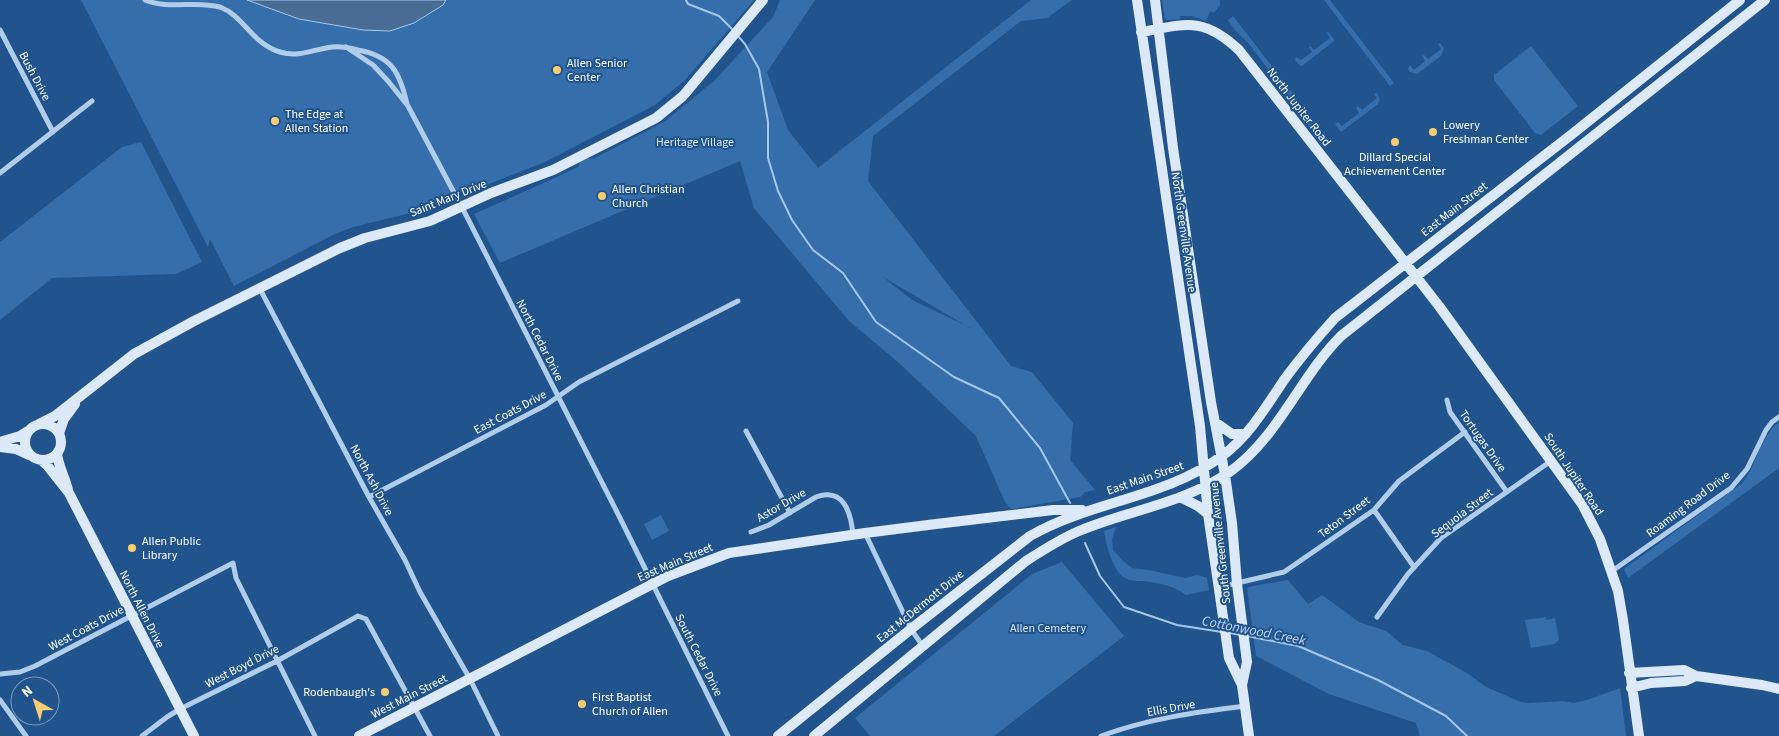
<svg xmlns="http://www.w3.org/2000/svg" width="1779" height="736" font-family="'Source Sans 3',sans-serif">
	<rect width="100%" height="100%" fill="#21548d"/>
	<path fill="#356eaa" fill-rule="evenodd" d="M81 0H754L685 80 655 105 545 162 468 192 466 188 433 205 407 214 353 227 333 235 234 286 210 239 208 247Z
		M780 0H815L767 72 788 130 818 168 1031 0H1072L1047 18 1021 21 873 136 868 181 1011 366 1032 372 1073 423 1070 460 1095 490 1085 492 1080 497 1011 509 1005 502 976 436 898 362 849 321 754 208 740 161 500 263 474 214 559 176 578 167 580 162 589 158 593 159 664 122 715 80 773 17ZM883 277 970 328H971L912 300Z
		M1162 0H1220V5L1214 13 1210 11 1206 21 1192 16H1180V19L1167 20 1165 19Z
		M1324 0H1330L1394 83 1390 86Z
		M1233 16 1326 136 1328 140 1325 143 1313 132 1276 80 1250 45 1234 29 1228 20Z
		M1328 32 1334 39V41L1302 66H1300L1295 60 1296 57 1301 60 1312 52 1309 47 1310 46 1314 50 1330 38 1327 33Z
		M1440 43 1444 48 1441 56 1417 74 1410 72 1408 69 1410 65 1414 70 1425 61 1422 56 1424 55 1428 59 1441 49 1438 44Z
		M1531 46 1578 106 1541 135 1535 133 1494 80V75Z
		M1377 93 1380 100 1378 104 1341 132 1335 124 1338 122 1342 126 1359 113 1356 108 1358 106 1362 110 1377 98 1374 94Z
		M141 142 202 262 176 274 52 278 0 320V242L122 147Z
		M1779 422V468L1628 578 1624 569 1742 483C1757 465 1760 436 1779 422Z
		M661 515 669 531 652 540 644 524Z
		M1116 527 1112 539 1113 550 1123 561 1132 568 1149 570 1185 578 1197 575 1207 578 1209 590 1186 595C1172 585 1160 583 1142 581 1138 581 1131 581 1127 579 1113 574 1106 544 1104 531Z
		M1062 562 1124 636 994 736H870L855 718 1032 574Z
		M1288 580 1308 604 1322 595 1359 622 1386 631 1403 645 1427 651 1467 673 1486 687 1521 702 1530 703 1563 701 1574 703 1587 700 1620 688 1626 736H1420L1416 723 1329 694 1256 656 1247 588 1257 585Z
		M1546 617V620L1555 618 1559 640 1554 644 1531 648 1525 620Z"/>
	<path fill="#486c94" stroke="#a4c8ed" d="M247 0H446L443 5 414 23 390 31 363 30 299 19Z"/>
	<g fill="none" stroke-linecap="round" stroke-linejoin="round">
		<path stroke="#a4c8ed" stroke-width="2" d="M686 0 688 4 719 16 733 30
			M738 36 745 44 759 69 768 122V158L778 191 792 220 813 250 843 273 876 322 954 377 999 398 1040 448 1070 503
			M1085 543 1100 576 1124 607 1177 625 1222 632
			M1230 633 1240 635
			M1247 636 1298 646 1378 680 1446 716 1467 736"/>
		<path stroke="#b0cdec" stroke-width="5" d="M145 0C169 10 195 0 220 7 244 16 252 44 280 52 299 58 314 49 332 47 341 46 350 48 358 50 392 56 400 73 407 104
			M0 30 53 132
			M346 47 373 65 388 81 408 106 467 217 620 518 728 736
			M0 173 92 101
			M260 289 369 497 405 560 420 592 470 679 498 736
			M1447 400 1450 412 1507 492
			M746 431 790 513
			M369 497 546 405 579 382 738 301
			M1374 510 1414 567
			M751 532 769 525 816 497C844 487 851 513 853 535
			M865 533 911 629 922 645
			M1612 571 1731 488 1747 469 1766 430 1772 422 1779 417
			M1220 587 1284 572 1374 510 1399 481 1465 432
			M1377 617 1408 574 1441 538 1551 461
			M0 674 20 672 35 666 233 563 236 578 315 736
			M0 700 26 736
			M142 736 167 717 180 709 277 661 358 616 366 619 430 736
			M1101 736C1147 719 1196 712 1245 706"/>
		<path stroke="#dce9f9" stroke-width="10" d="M1137 0 1200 426 1208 514 1229 658 1242 685 1249 736
			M1155 0 1173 148 1211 402 1225 475 1232 523 1237 584 1247 662 1242 685
			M1141 32C1186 24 1203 16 1239 50L1439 306 1582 504 1600 539 1618 591 1623 620 1639 736
			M1215 422 1232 434H1246
			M25 442a18 18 0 1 1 36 0a18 18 0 1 1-36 0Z
			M39 424 55 416 134 354 194 321 340 248 365 238 430 221 491 193 553 170 656 118 683 96 763 0
			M59 433 64 419 75 404
			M0 442 20 436 28 431
			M0 447 16 449 29 455
			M57 453C58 466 65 477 68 490
			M41 460 46 464 69 493 194 736
			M1180 497 1198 506 1208 514
			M1629 673 1684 670 1696 676 1762 685 1779 689
			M1631 688 1651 683 1685 681 1696 676
			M359 736 668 576 729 553 865 533 936 524 1053 510H1082
			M778 736 911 629 1030 536C1091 501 1165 498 1222 456 1249 436 1266 407 1284 380 1300 358 1317 338 1335 318L1571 135 1740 0
			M814 736 1026 561C1043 550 1060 539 1079 531 1129 510 1186 503 1231 471 1279 436 1300 377 1341 336L1765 0"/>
	</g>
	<g fill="#f8cd72" stroke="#21548d" stroke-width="2">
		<circle cx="557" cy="70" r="5"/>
		<circle cx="275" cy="121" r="5"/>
		<circle cx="1433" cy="132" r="5"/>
		<circle cx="1395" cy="142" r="5"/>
		<circle cx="602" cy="196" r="5"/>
		<circle cx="132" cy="548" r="5"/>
		<circle cx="385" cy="692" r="5"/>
		<circle cx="582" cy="704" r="5"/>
	</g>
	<g text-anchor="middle" stroke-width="4" stroke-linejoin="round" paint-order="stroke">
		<g font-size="12" fill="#fff" stroke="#21548d" text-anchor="start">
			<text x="567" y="67">Allen Senior<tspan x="567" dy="14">Center</tspan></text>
			<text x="285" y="118">The Edge at<tspan x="285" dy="14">Allen Station</tspan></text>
			<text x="1443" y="129">Lowery<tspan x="1443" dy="14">Freshman Center</tspan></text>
			<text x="1395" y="161" text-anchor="middle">Dillard Special<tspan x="1395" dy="14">Achievement Center</tspan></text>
			<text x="612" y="193">Allen Christian<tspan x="612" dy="14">Church</tspan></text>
			<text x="142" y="545">Allen Public<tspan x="142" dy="14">Library</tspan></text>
			<text x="375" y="696" text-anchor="end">Rodenbaugh's</text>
			<text x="592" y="701">First Baptist<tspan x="592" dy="14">Church of Allen</tspan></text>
		</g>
		<g font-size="12" fill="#fff" stroke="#21548d">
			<text transform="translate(35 76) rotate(62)" y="4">Bush Drive</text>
			<text transform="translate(1299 107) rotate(52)" y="4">North Jupiter Road</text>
			<text transform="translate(448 198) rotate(-22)" y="4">Saint Mary Drive</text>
			<text transform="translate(1454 209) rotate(-38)" y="4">East Main Street</text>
			<text transform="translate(1184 232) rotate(82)" y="4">North Greenville Avenue</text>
			<text transform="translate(540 340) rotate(63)" y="4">North Cedar Drive</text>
			<text transform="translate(510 412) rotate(-28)" y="4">East Coats Drive</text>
			<text transform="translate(1483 441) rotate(55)" y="4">Tortugas Drive</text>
			<text transform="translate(1574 474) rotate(56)" y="4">South Jupiter Road</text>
			<text transform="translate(1145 478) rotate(-19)" y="4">East Main Street</text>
			<text transform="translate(372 480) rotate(62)" y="4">North Ash Drive</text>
			<text transform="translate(1688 504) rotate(-37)" y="4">Roaming Road Drive</text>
			<text transform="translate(781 505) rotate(-30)" y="4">Astor Drive</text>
			<text transform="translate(1462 513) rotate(-37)" y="4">Sequoia Street</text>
			<text transform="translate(1344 517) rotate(-37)" y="4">Teton Street</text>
			<text transform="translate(1220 543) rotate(-96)" y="4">South Greenville Avenue</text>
			<text transform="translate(675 562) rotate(-23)" y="4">East Main Street</text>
			<text transform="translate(920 606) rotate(-39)" y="4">East McDermott Drive</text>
			<text transform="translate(142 609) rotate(63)" y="4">North Allen Drive</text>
			<text transform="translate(86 628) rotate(-28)" y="4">West Coats Drive</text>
			<text transform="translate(699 655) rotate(63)" y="4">South Cedar Drive</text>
			<text transform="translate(242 666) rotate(-27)" y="4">West Boyd Drive</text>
			<text transform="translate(409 696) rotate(-27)" y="4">West Main Street</text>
			<text transform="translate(1171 708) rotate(-10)" y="4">Ellis Drive</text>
		</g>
		<g font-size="12" fill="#d5e6f9" stroke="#21548d">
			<text x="695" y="146">Heritage Village</text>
			<text x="1048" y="632">Allen Cemetery</text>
		</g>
		<g font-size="14" font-style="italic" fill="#bcd7f3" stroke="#21548d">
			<text transform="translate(1254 630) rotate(11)" y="5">Cottonwood Creek</text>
		</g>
	</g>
	<g transform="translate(35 701) rotate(321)"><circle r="24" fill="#21548d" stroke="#7a98bb"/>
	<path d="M0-4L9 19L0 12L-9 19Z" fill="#f8cd72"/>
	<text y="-8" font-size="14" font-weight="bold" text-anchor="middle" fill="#ffffff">N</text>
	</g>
</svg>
